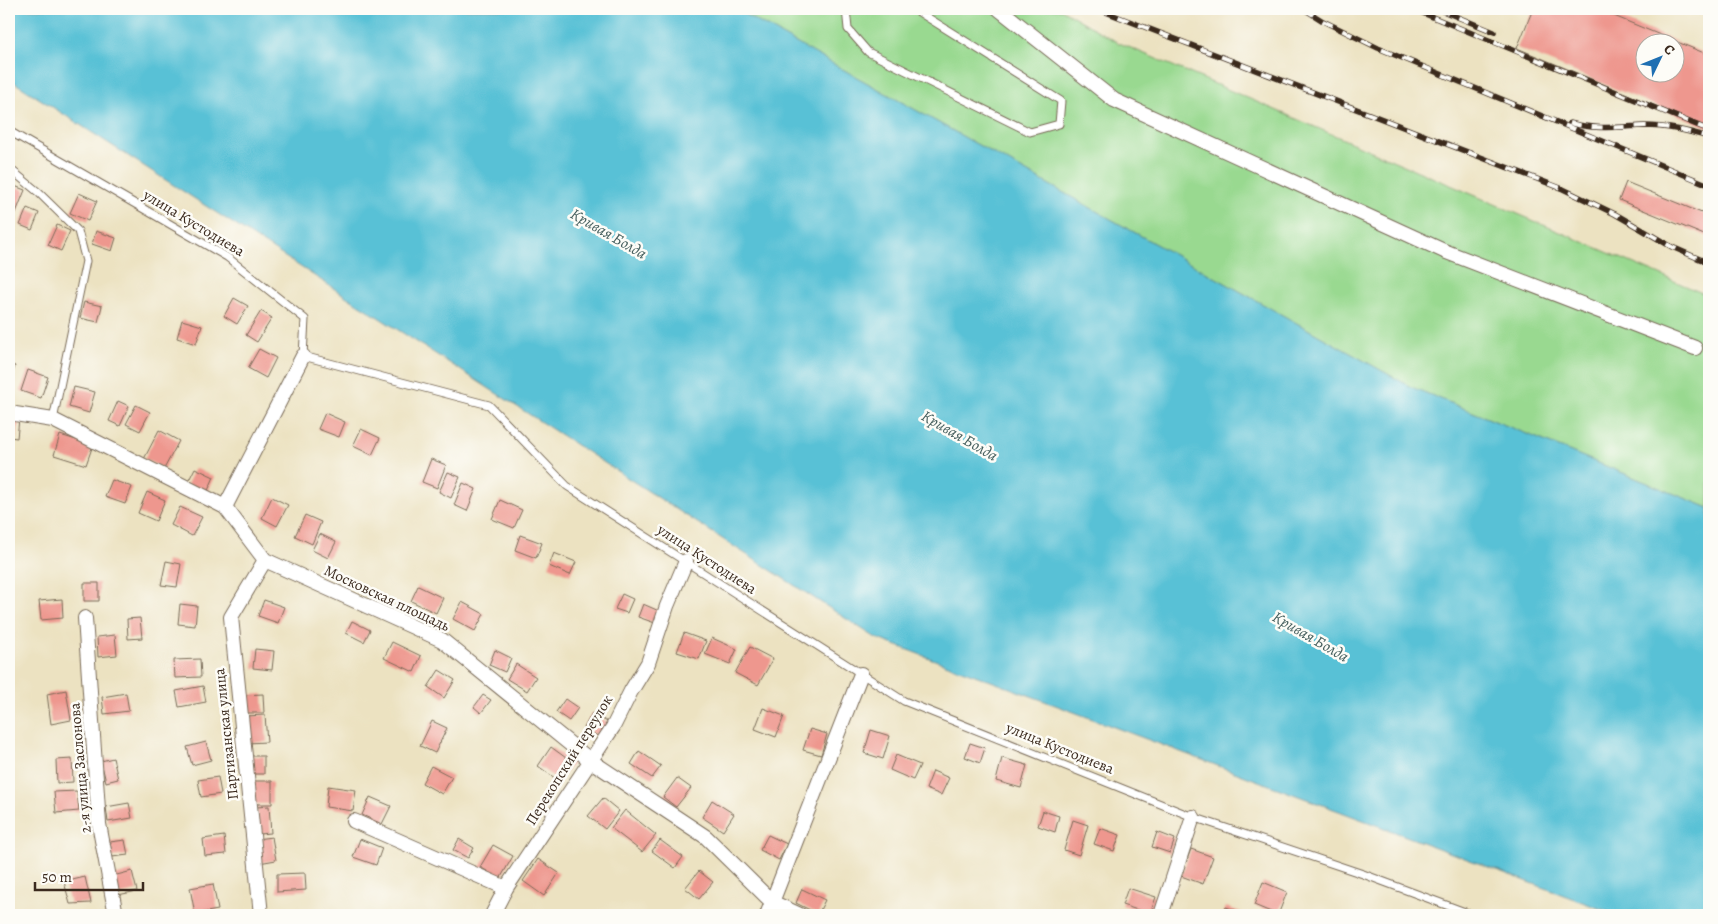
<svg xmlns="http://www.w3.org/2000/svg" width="1718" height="924" font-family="Alegreya,serif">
	<rect width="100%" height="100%" fill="#fdfcf7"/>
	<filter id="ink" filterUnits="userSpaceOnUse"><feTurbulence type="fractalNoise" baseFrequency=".02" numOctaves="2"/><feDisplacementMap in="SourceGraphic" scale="10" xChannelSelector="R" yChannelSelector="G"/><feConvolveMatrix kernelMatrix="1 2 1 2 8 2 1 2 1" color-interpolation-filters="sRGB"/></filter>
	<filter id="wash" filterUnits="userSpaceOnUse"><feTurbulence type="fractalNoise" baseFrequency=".0096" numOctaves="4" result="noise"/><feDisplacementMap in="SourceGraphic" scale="20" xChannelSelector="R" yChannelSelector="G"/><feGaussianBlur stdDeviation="1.12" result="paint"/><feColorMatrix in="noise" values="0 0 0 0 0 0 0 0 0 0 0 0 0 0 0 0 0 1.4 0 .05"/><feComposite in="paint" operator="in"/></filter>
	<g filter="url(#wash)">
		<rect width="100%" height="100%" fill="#ece2c1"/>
		<path fill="#99d990" stroke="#6a8257" d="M735 9H1061L1117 42 1709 296V508L1411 387Z"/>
		<path fill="#59c1d6" stroke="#4a767a" d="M9 9H735L1411 387 1709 508V915H1617L876 638 9 79Z"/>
		<g id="blocks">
			<path fill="#ee978e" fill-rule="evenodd" d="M1533 9H1597L1709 55V128L1517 48ZM1646 42H1676V72H1646Z
				M1626 182 1709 216V237L1619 200Z
				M9 184 25 190 15 215 9 212Z
				M79 193 97 201 88 221 70 213Z
				M27 208 39 213 32 230 20 225Z
				M57 225 70 231 61 251 48 245Z
				M96 231 116 238 112 251 92 244Z
				M234 298 248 306 237 324 224 316Z
				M84 302 102 306 98 322 80 318Z
				M261 311 272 318 257 342 246 335Z
				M182 320 202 326 196 344 177 338Z
				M259 349 276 358 266 378 248 368Z
				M9 364 15 366 9 385Z
				M28 370 48 377 41 398 21 391Z
				M74 387 95 392 89 413 69 407Z
				M118 401 129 406 120 426 109 421Z
				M136 405 150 412 140 431 126 424Z
				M325 413 345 422 339 437 318 429Z
				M9 418 19 419 17 438 9 437Z
				M361 429 380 438 372 455 353 446Z
				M159 430 179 441 164 469 144 459Z
				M60 435 93 445 86 465 54 455Z
				M431 459 446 465 437 488 422 482Z
				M195 468 214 477 206 495 187 484Z
				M448 472 460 477 451 498 439 492Z
				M112 480 132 487 125 504 105 497Z
				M463 483 476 489 467 511 454 505Z
				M147 492 165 500 156 521 138 513Z
				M272 497 288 505 277 526 262 518Z
				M500 500 522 510 514 528 492 519Z
				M180 507 202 517 192 536 171 525Z
				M305 515 321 522 312 544 295 536Z
				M320 534 336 542 328 558 312 550Z
				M520 535 542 543 536 558 515 550Z
				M554 553 576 562 570 575 549 566Z
				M166 561 181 564 177 587 161 585Z
				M84 583H99V601H84Z
				M418 586 443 598 436 613 411 601Z
				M622 594 633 599 627 613 615 609Z
				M62 599 63 618 41 620 39 601Z
				M264 600 284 607 278 623 258 616Z
				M462 602 484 614 475 631 453 619Z
				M180 604 197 606 195 626 178 624Z
				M643 604 659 611 655 623 638 617Z
				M140 618 142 638 128 639 127 619Z
				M352 621 370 630 364 642 346 633Z
				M684 633 706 641 699 659 677 652Z
				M115 635 117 655 98 657 97 637Z
				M712 638 737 649 730 664 705 654Z
				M392 642 421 656 414 672 384 658Z
				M750 647 773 659 758 685 735 673Z
				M255 649 274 651 272 670 253 668Z
				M495 650 511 658 505 672 489 665Z
				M200 659 201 677 175 678 174 660Z
				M516 664 536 677 527 691 507 679Z
				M439 670 455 680 444 698 428 687Z
				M203 686 206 702 179 707 176 691Z
				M66 690 71 720 51 724 47 694Z
				M126 693 129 711 104 714 102 697Z
				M263 694 264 713H245L244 695Z
				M483 695 491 700 481 713 474 707Z
				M565 699 578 708 569 721 556 712Z
				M763 708 784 716 776 737 755 729Z
				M592 713 609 723 601 738 584 728Z
				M265 715 267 742 247 743 245 716Z
				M432 721 447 728 435 753 420 746Z
				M810 729 827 734 821 755 803 750Z
				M871 730 890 736 883 759 864 753Z
				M206 742 211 760 192 765 187 747Z
				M970 743 985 748 980 763 965 757Z
				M551 747 573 763 559 781 538 766Z
				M639 751 661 766 652 778 631 764Z
				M896 755 920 765 913 780 890 770Z
				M251 756H264V774H251Z
				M113 758 118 779 106 782 101 761Z
				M1002 758 1027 765 1021 788 996 781Z
				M72 759 73 782 57 783 56 760Z
				M431 766 452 777 442 794 422 783Z
				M933 771 949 778 941 795 926 789Z
				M218 777 221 794 201 797 198 780Z
				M677 778 691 788 676 807 663 797Z
				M253 781H272V804H253Z
				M328 786 356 790 353 811 326 807Z
				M77 791 79 811 56 813 54 792Z
				M370 797 391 806 382 824 362 815Z
				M603 798 619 811 605 829 588 816Z
				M712 800 734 814 723 831 702 817Z
				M129 803 132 818 108 822 106 807Z
				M269 806 271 833 258 834 257 807Z
				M625 810 656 835 642 852 611 828Z
				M1043 811 1059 816 1055 832 1038 826Z
				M1073 820 1088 825 1079 855 1064 850Z
				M1100 828 1120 835 1114 851 1094 844Z
				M1157 832 1175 839 1170 853 1152 847Z
				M768 835 787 844 779 860 760 850Z
				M224 836 226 854 205 856 203 839Z
				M272 837 276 860 259 863 256 839Z
				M360 839 382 848 376 865 353 857Z
				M459 839 474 848 468 858 453 850Z
				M125 840 128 855 112 857 110 842Z
				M660 840 683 857 675 868 652 851Z
				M493 845 513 856 500 879 480 867Z
				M1191 849 1213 857 1203 884 1181 876Z
				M538 859 559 873 544 896 523 881Z
				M132 871 137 891 118 895 113 876Z
				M699 871 713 882 699 899 685 888Z
				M305 873 306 890 277 892V874Z
				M85 877 91 903 70 904 64 882Z
				M1263 882 1287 892 1278 915 1254 905Z
				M213 884 218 910 195 914 190 888Z
				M1128 888 1156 897 1150 914 1122 905Z
				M802 889 825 900 818 914 796 903Z
				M1226 907 1249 915H1223Z"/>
		</g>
	</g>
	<g filter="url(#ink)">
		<use href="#blocks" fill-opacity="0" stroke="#796a57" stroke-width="1"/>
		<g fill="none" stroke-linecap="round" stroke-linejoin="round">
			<defs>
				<path id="lane" d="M846 9 848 29 868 52 1030 132 1059 124 1061 101 914 9
					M9 131 227 257 305 319 303 356 489 405 567 486 904 701 1193 817 1363 874 1473 915
					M9 168 38 192 78 231 86 261 53 420"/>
				<path id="street" d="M999 9 1114 100 1444 251 1695 348
					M9 413 53 420 225 507 265 560 442 640 591 761 706 837 772 902 800 915
					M225 507 303 356
					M85 618 99 824 116 915
					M354 821 506 888
					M261 915 231 617 265 560
					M492 915 506 888 613 727 631 691 648 663 667 606 686 561
					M767 915 861 674
					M1161 915 1193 817"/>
			</defs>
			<use href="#lane" stroke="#796a57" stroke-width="9"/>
			<use href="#street" stroke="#796a57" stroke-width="16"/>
			<use href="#lane" stroke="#fff" stroke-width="7"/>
			<use href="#street" stroke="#fff" stroke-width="14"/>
			<defs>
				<path id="rail" d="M1098 9 1563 189 1615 214 1672 247 1709 263
					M1304 9 1323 21 1378 48 1709 185
					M1413 9 1709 130
					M1438 9 1494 32
					M1570 123C1594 130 1619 127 1644 126 1667 126 1687 131 1709 137"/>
			</defs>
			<use href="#rail" stroke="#3b2a1e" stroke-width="5.5"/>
			<use href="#rail" stroke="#fdfcf7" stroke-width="4" stroke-dasharray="11" stroke-linecap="butt"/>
		</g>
	</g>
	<g text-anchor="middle" stroke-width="5" stroke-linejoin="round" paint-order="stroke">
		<g font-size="15" fill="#3b2a1e" stroke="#fdfcf7">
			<text transform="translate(194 223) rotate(31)" y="5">улица Кустодиева</text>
			<text transform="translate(707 559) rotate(33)" y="5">улица Кустодиева</text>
			<text transform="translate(387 598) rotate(25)" y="5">Московская площадь</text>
			<text transform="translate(226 734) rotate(-96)" y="5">Партизанская улица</text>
			<text transform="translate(1060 748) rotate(22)" y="5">улица Кустодиева</text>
			<text transform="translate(569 760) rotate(-58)" y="5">Перекопский переулок</text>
			<text transform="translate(80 768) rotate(-95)" y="5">2-я улица Заслонова</text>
		</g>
		<g font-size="16" font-style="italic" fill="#465f5e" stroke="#fdfcf7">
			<text transform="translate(609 233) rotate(30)" y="6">Кривая Болда</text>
			<text transform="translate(960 435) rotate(30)" y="6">Кривая Болда</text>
			<text transform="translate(1311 636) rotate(30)" y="6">Кривая Болда</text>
		</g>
	</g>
	<rect width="1718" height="924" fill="none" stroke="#fdfcf7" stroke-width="30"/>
	<g transform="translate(1660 58) rotate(47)"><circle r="24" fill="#fdfcf7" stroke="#afa8a0"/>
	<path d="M0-4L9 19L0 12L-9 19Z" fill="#1f6fb2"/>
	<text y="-8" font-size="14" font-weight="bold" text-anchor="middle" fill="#3b2a1e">С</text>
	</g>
	<path d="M35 882v8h108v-8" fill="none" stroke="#3b2a1e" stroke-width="2.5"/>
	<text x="42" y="882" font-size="15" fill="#3b2a1e" stroke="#fdfcf7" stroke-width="4" paint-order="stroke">50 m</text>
</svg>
